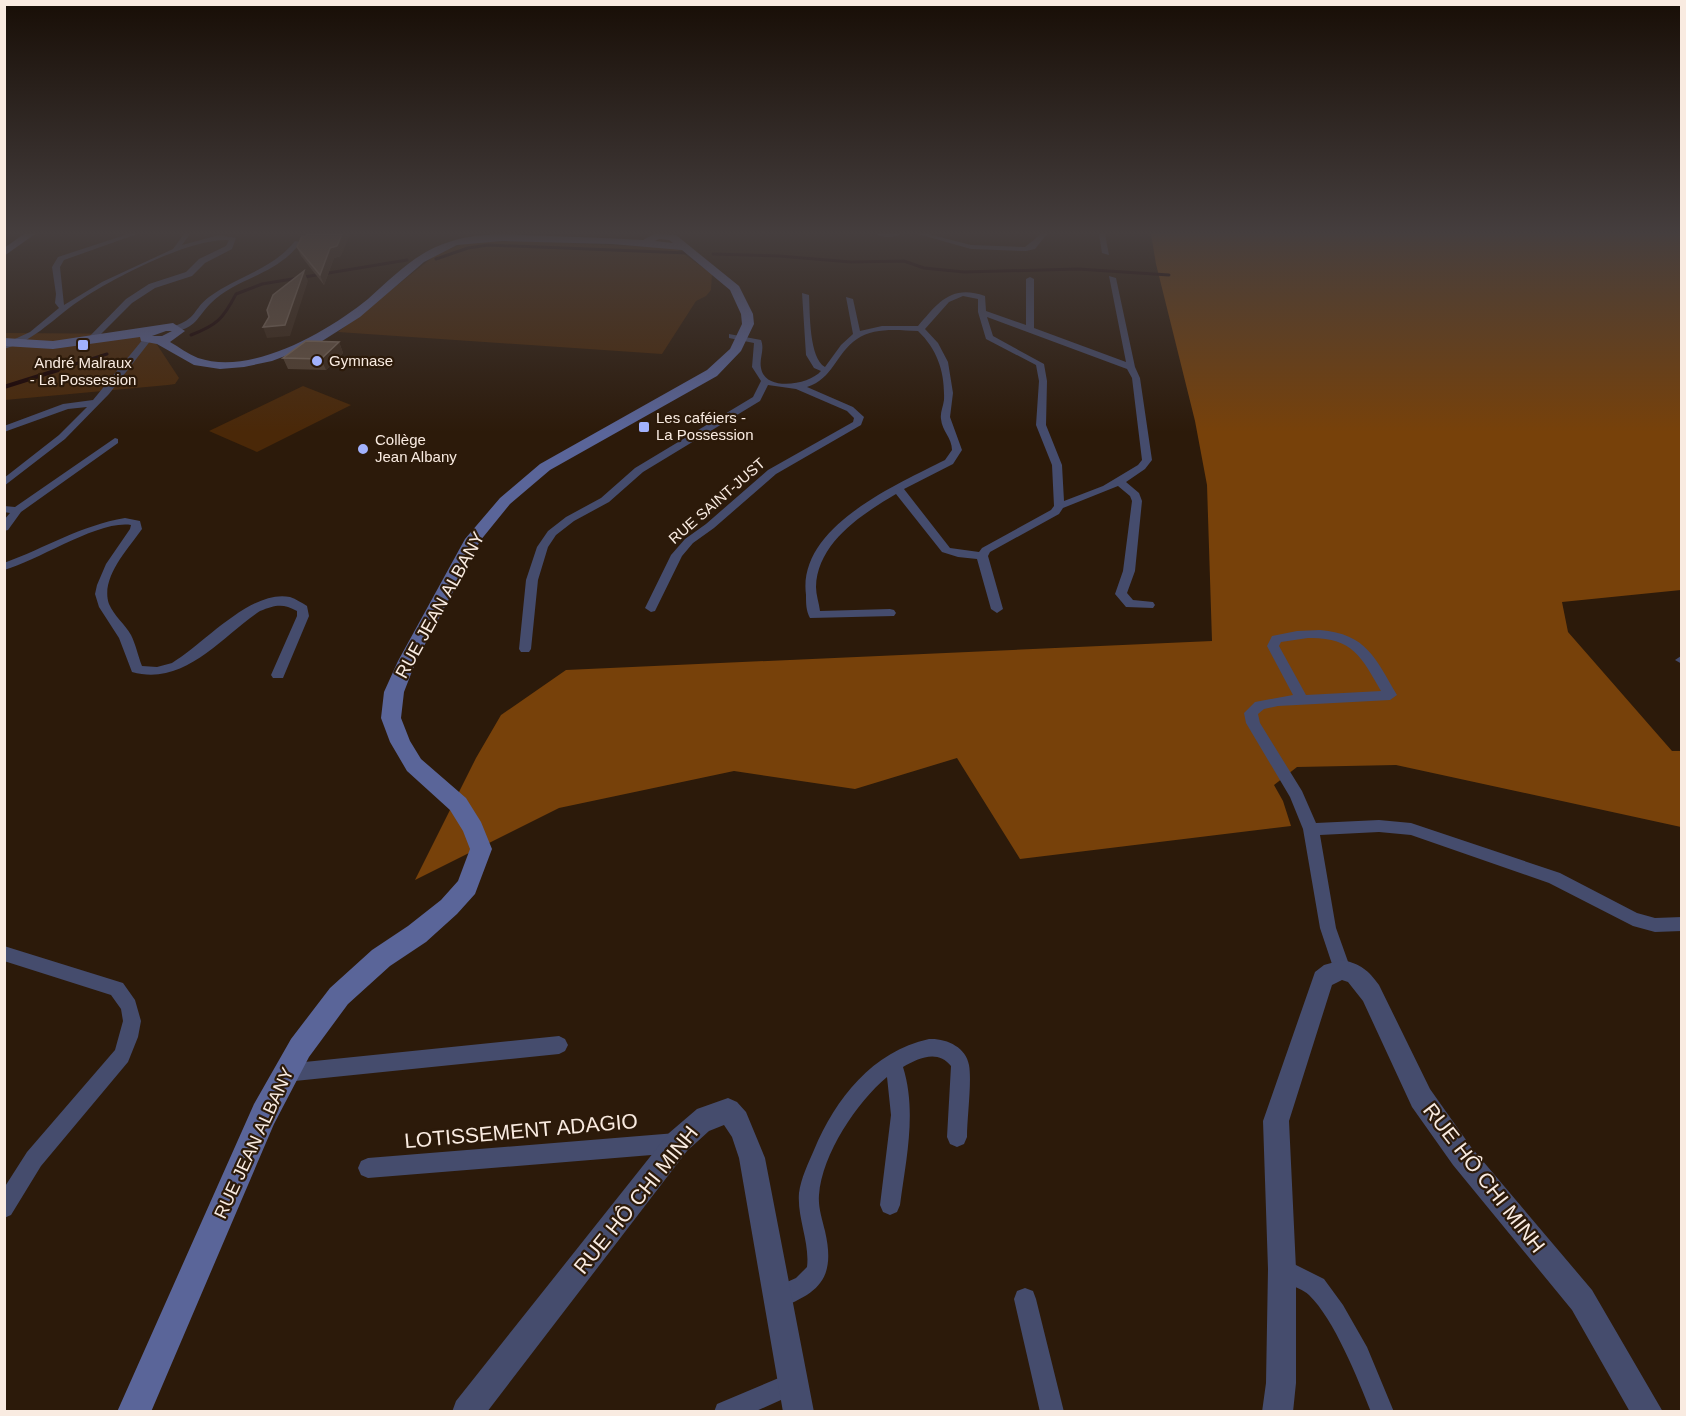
<svg xmlns="http://www.w3.org/2000/svg" width="1686" height="1416" font-family="Arial,sans-serif">
	<rect width="100%" height="100%" fill="#2c1a0a"/>
	<path fill="#4a2808" d="M497 240 675 248 712 274 711 290 706 296 696 301 662 354 338 332 438 253 466 243Z
		M5 333 150 334 179 378 175 384 168 385 5 400Z
		M303 386 351 405 257 452 209 431Z"/>
	<path fill="#77410a" d="M1151 234H1681V590L1562 602 1568 632 1672 751H1681V827L1396 765 1297 767 1274 785 1283 801 1291 826 1020 859 957 758 855 789 734 771 559 808 415 880 476 758 501 715 566 670 1212 641 1207 485 1195 421 1156 264Z"/>
	<g fill="none" stroke-linecap="round" stroke-linejoin="round">
		<path stroke="#170000" stroke-width="3" d="M713 254 779 256 851 262 904 261 924 268 964 272 1078 269 1169 275
			M436 259 468 248 488 245 687 253
			M191 335C217 325 223 319 236 294L262 284 407 260
			M53 371 107 354"/>
		<path stroke="#170000" stroke-width="4" d="M4 387 58 370"/>
		<path fill="#454c6d" fill-rule="evenodd" d="M128 234H137L64 260 60 267 64 305 102 282 173 249 184 234H190L182 245 219 235 236 238 232 249 205 263 192 276 155 288 132 303 93 342 86 340 126 299 149 284 186 272 199 259 226 246 229 240C188 238 107 281 73 305 50 322 33 341 4 349V344L30 332 59 308 55 303 56 294 52 267 58 257Z
			M876 234H901C896 238 880 238 876 234Z
			M918 234H928L971 245 1025 247 1041 234H1047L1035 249 1026 251 971 249Z
			M1099 234H1105L1109 255 1102 253Z
			M295 241 301 242C275 277 236 277 210 304 198 316 194 331 174 330V326C197 319 193 309 209 297 237 276 272 270 295 241Z
			M1109 276 1116 278 1135 367 1140 378 1152 460 1145 469 1126 482 1139 493 1142 501 1135 571 1127 593 1133 600 1153 602 1155 605 1153 608 1126 607 1115 594 1123 571 1132 501 1130 496 1118 486 1063 508 1059 514 990 552 988 556 1003 609 997 613 991 609 977 559 958 557 942 552 896 494C862 514 817 543 816 587 816 595 819 603 820 611L890 609 894 610 896 613 894 616 810 618C806 611 806 603 806 595 797 527 896 485 945 460L952 450C952 438 942 431 941 419 940 413 943 407 944 400 945 373 938 350 918 331 898 330 874 327 857 339 836 353 833 379 807 387L853 407 864 417 861 425 776 474 714 528 693 543 682 556 655 611 651 612 645 608 671 555 685 539 706 524 768 470 853 422 854 418 847 411 796 389 768 385 760 401 643 472 609 502 574 521 556 535 548 547 538 580 531 649 529 652H521L519 649 526 580 537 547 548 531 566 517 601 498 635 468 753 397 761 381 752 367 754 343 729 338V334L761 340C765 350 759 358 761 368 765 392 809 385 821 371L814 368 806 355 802 293 809 295C810 313 809 358 825 367L841 345 853 334 846 297 853 299 860 331 882 326H918C938 303 951 284 985 296L986 311 1026 325V279L1030 277 1034 279V328L1126 362ZM963 296 978 299V312L986 339 1036 365 1039 381 1036 425 1052 465 1054 506 1051 510 982 548 979 552 950 548 904 489 953 464 962 450 950 417 953 393 948 362 938 343 925 329 949 302ZM987 317 1127 369 1132 378 1142 460 1138 465 1103 486 1064 501 1062 465 1046 425 1047 381 1044 364 993 336Z
			M147 337 151 340 109 394 65 439 4 486V478L59 435 87 407 68 409 4 432V426L63 404 93 400 144 338Z
			M115 438 118 439V443L21 512 8 530 4 531V520L10 513 4 512V506L15 507Z
			M125 518 140 521 142 529C128 549 100 578 109 604 114 616 125 624 131 635 136 645 138 656 142 666L157 667 172 663C204 644 251 589 290 597 296 599 302 603 307 606L309 616 283 678H273L271 675 297 616V611C283 603 275 605 260 611 221 637 184 687 132 672L119 638 99 607 95 594 97 585 106 564 130 529 131 525C98 520 38 561 4 570V563C45 548 82 525 125 518Z
			M1320 630C1367 634 1375 658 1397 695L1390 700 1278 706 1264 709 1258 714 1260 723 1302 791 1316 823 1379 820 1411 823 1560 873 1637 913 1655 918 1682 917V931L1655 932 1633 926 1549 883 1411 835 1379 832 1320 835 1336 928 1351 970 1348 976 1342 978 1336 976 1320 928 1303 829 1290 797 1246 723 1244 713 1255 702 1293 695 1267 646 1272 636 1297 631ZM1308 638C1352 637 1361 656 1381 691L1306 695 1279 646 1281 642Z
			M1681 656H1682V664L1675 660Z
			M4 946 123 983 135 1000 141 1021 138 1037 128 1062 41 1166 11 1215 4 1218V1188L27 1152 115 1050 123 1021 121 1009 111 995 4 961Z
			M559 1036 565 1039 568 1045 565 1051 559 1054 285 1082 278 1080 276 1073 278 1066 285 1064Z
			M929 1039C946 1038 966 1047 969 1065 972 1082 967 1118 967 1137L964 1144 957 1147 950 1144 947 1137 951 1066C938 1049 918 1058 903 1067 917 1112 906 1159 900 1205L897 1212 890 1215 883 1212 880 1205 891 1115 887 1077C857 1102 822 1154 819 1195 818 1207 822 1219 825 1231 836 1279 819 1293 777 1309L769 1306 766 1298 769 1290 796 1278 807 1267C810 1242 797 1218 799 1193 801 1178 808 1164 814 1150 836 1098 872 1052 929 1039Z
			M676 1133 683 1136 686 1143 683 1150 676 1153 368 1178 361 1175 358 1168 361 1161 368 1158Z
			M1282 1258 1324 1279 1343 1305 1367 1347 1394 1412H1371C1358 1379 1334 1319 1309 1295 1297 1284 1278 1285 1271 1269L1274 1261Z
			M1025 1288 1033 1291 1036 1299 1064 1412H1040L1014 1299 1017 1291Z
			M793 1372 801 1375 804 1383 801 1391 754 1412H714L717 1404Z"/>
		<path fill="#454c6d" fill-rule="evenodd" d="M1342 960C1361 964 1368 970 1379 985L1430 1089 1471 1147 1592 1290 1663 1412H1630L1572 1310 1453 1165 1412 1107 1363 1001 1348 982 1342 980 1332 985 1289 1121 1296 1269V1383L1293 1412H1262L1266 1383 1268 1269 1263 1121 1315 972 1324 965Z
			M728 1098 737 1102 746 1112 765 1158 814 1412H783L739 1158 732 1137 724 1125 709 1131 687 1151 487 1412H452L456 1401 669 1133 697 1109Z"/>
		<path fill="#5a6599" fill-rule="evenodd" d="M24 234H35L4 256V248Z
			M654 234 676 235 739 286 753 314 754 324 741 351 717 376 550 470 510 504 480 541 416 661 404 692 401 718 410 741 421 759 466 798 481 822 492 849 475 894 457 914 426 942 390 966 348 1004 309 1057 274 1124 151 1412H117L254 1104 291 1039 330 988 372 950 408 926 441 900 458 881 470 849 463 831 450 810 407 771 390 742 381 718 384 692 398 661 465 539 500 498 540 464 707 370 730 349 742 324 741 314 730 290 682 250 612 244 502 241 457 245 424 262 360 317 319 343 272 361 244 367 220 369 194 365 157 344 141 341 140 337 53 349 4 346V338L53 341 173 323 185 331 170 342C179 347 188 354 198 358 252 376 327 332 368 299 393 277 416 252 449 242 480 231 515 235 548 236 580 237 612 238 643 240ZM659 239 669 240 673 243 655 241ZM166 331H172L162 336H152Z"/>
	</g>
	<path fill="#534030" d="M297 247 341 256 334 258 324 285 301 256Z
		M339 342 343 353 326 370 288 369 283 358Z"/>
	<path fill="#3c2919" d="M342 234H350L341 256 334 258 324 285 320 275 330 248Z
		M304 271 308 281 290 336 267 338 263 327Z
		M339 342 343 353 326 370 321 359Z"/>
	<path fill="#655243" stroke="#7c6a5c" stroke-width="1.5" d="M307 234H342L337 246 330 248 320 275 297 247 302 236H306Z
		M304 271 285 325 263 327 269 317 267 310 273 295Z
		M306 341 339 342 321 359 283 358Z"/>
	<linearGradient id="sky" x2="0" y2="1"><stop stop-color="#180e06"/><stop offset="0.54" stop-color="#453e3e"/><stop offset="1" stop-color="#453e3e" stop-opacity="0"/></linearGradient>
	<rect width="1686" height="432" fill="url(#sky)"/>
	<g fill="#a2b2fd" stroke="#2c1a0a" stroke-width="2">
		<rect x="77" y="339" width="12" height="12" rx="3"/>
		<circle cx="317" cy="361" r="6"/>
		<rect x="638" y="421" width="12" height="12" rx="3"/>
		<circle cx="363" cy="449" r="6"/>
	</g>
	<g text-anchor="middle" stroke-width="4.5" stroke-linejoin="round" paint-order="stroke">
		<g font-size="15" fill="#f9ebe1" stroke="#2c1a0a" text-anchor="start">
			<text x="329" y="366">Gymnase</text>
			<text x="83" y="368" text-anchor="middle">André Malraux<tspan x="83" dy="17">- La Possession</tspan></text>
			<text x="656" y="423">Les caféiers -<tspan x="656" dy="17">La Possession</tspan></text>
			<text x="375" y="445">Collège<tspan x="375" dy="17">Jean Albany</tspan></text>
		</g>
		<g font-size="15" fill="#f9ebe1" stroke="#2c1a0a">
			<text transform="translate(717 501) rotate(-41)" y="5">RUE SAINT-JUST</text>
		</g>
		<g font-size="18" fill="#f9ebe1" stroke="#2c1a0a">
			<text transform="translate(440 605) rotate(-61)" y="6">RUE JEAN ALBANY</text>
			<text transform="translate(254 1143) rotate(-65)" y="6">RUE JEAN ALBANY</text>
		</g>
		<g font-size="21" fill="#f9ebe1" stroke="#2c1a0a">
			<text transform="translate(521 1131) rotate(-5)" y="7">LOTISSEMENT ADAGIO</text>
			<text transform="translate(1484 1178) rotate(52)" y="7">RUE HÔ CHI MINH</text>
			<text transform="translate(636 1200) rotate(-51)" y="7">RUE HÔ CHI MINH</text>
		</g>
	</g>
	<rect width="1686" height="1416" fill="none" stroke="#f9ebe1" stroke-width="12"/>
</svg>
